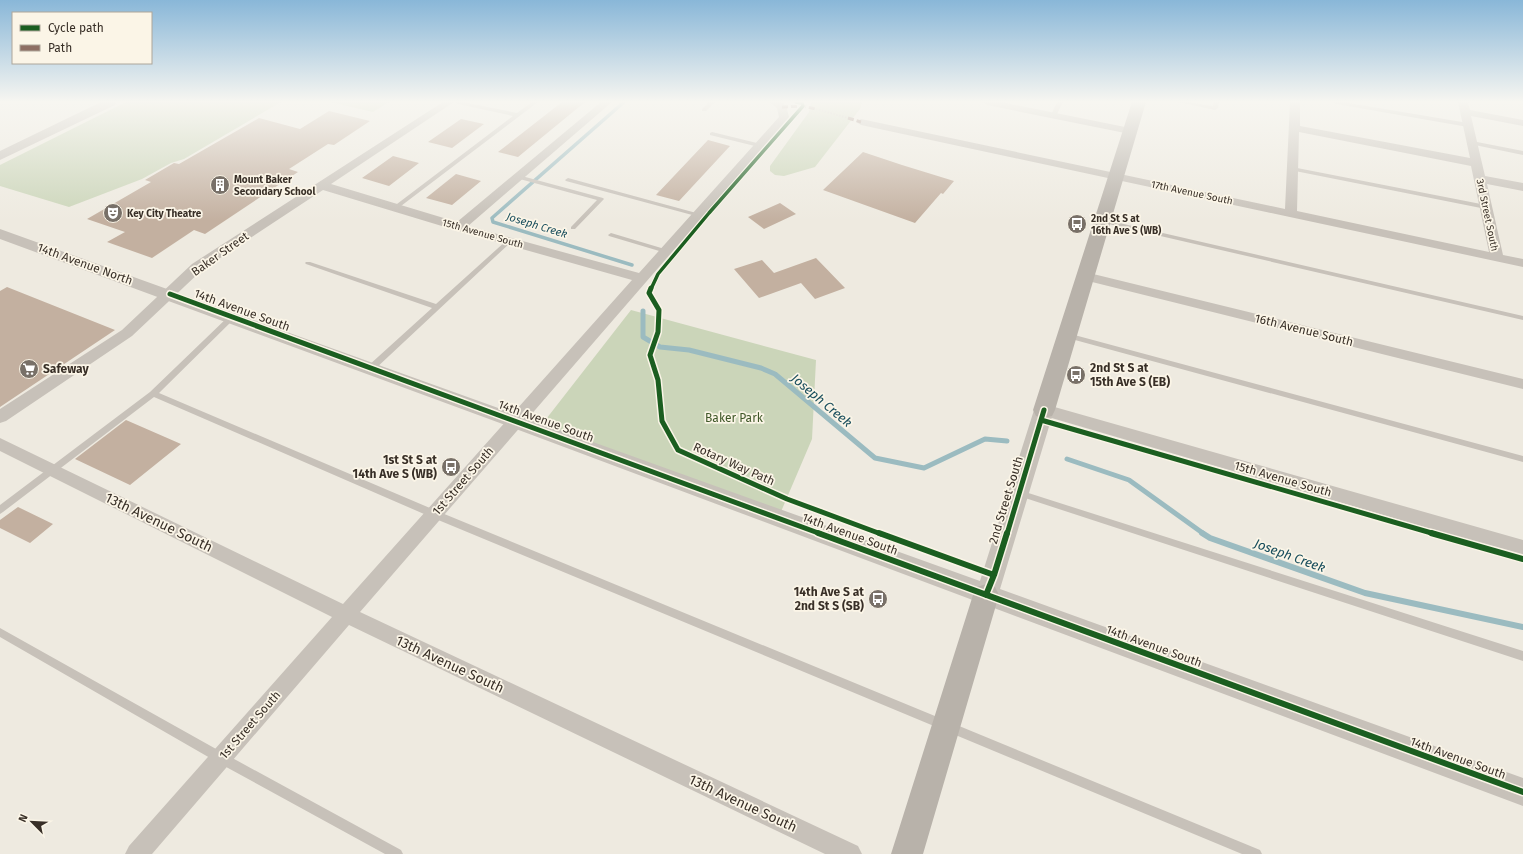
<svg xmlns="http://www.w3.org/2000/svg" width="1523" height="854" font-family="'Fira Sans',sans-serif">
	<rect width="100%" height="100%" fill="#eeeae0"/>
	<path fill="#cbd5b9" d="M126 102H281L184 159 171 163 142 179 69 207 0 186V165Z
		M330 102H389L373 112Z
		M811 102H862L860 109 815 167 784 176 775 175 770 171V166L809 112Z
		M631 310 816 360 812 439 780 514 536 432Z"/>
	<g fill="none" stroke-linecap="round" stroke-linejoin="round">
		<path stroke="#9bbbc0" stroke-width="3.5" d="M624 102 492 218 493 222 632 265"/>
		<path stroke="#9bbbc0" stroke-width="5" d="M643 311V337L660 347 689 350 761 368 775 374 875 458 924 468 985 439 1007 441
			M1067 459 1129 480 1204 534"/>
		<path stroke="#9bbbc0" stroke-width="6" d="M1202 533 1210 538 1365 593 1523 627"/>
	</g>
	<path fill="#c3b0a0" d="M562 102H585L518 157 498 152Z
		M329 111 370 121 334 145 328 144 289 169 298 172 205 234 194 230 152 258 107 242 125 232 87 219 151 182 145 180 174 163 179 164 259 118 300 129Z
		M461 119 484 124 452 148 428 142Z
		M708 140 730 146 679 201 656 195Z
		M863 152 902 165 954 181 943 194 941 193 915 223 823 190Z
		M393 156 419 163 389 186 362 178Z
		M456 174 481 181 452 205 426 198Z
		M780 203 796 214 764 229 748 217Z
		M816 258 845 288 815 299 801 283 759 298 734 269 762 260 774 273Z
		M7 287 115 330 0 407V291Z
		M126 420 181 444 130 485 75 459Z
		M18 507 53 524 30 543 0 528V520Z"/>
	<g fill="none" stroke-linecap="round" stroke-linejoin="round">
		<path stroke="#c0bab1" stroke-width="2" stroke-dasharray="1.5 1.5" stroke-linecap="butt" d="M816 109 848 118"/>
		<path fill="#c7c1b9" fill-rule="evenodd" d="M456 102H463L517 113 532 102H538L397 209H393V207L513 116 458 104Z
			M709 102H715L706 111H702V109Z
			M1057 102H1063L1056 116H1052L1051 115Z
			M1178 102H1188L1213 106 1214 102H1219L1218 108 1215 110Z
			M1333 102H1343L1468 123 1471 125 1468 127 1336 104Z
			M712 132 761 144 762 145 759 147 710 135V133Z
			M1472 141 1523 151V155L1470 144 1469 143Z
			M1292 167 1486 205 1489 207 1486 209 1290 170 1289 169Z
			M518 175 603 198 604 199 575 229H571V227L597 200 516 178 515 177Z
			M568 178 700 214 701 215 698 217 696 216 566 181 565 180Z
			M1102 219 1523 316V320L1100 222 1099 221Z
			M611 233 668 250 669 251 666 253 609 236 608 235Z
			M509 239 511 240V242L374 370H368L367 368 368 366 432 308 306 264 305 263 306 262H310L436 304 507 240Z
			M230 315H232L236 317 159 393 437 511 1260 850 1262 854H1242L431 517 154 397 3 512 0 514V505L150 392Z
			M1064 333H1067L1523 456V462L1064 337 1063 335Z
			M1019 490 1523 651V661L1016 495 1015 493 1016 491Z
			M0 628 225 754 401 850 403 854H385L217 762 0 637Z"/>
		<path fill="#c7c1b9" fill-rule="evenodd" d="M443 102H454L331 184 457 222 601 102H612L468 226 639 273 779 117 777 108 769 102H781L786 105 789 117 360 612 858 846 862 854H825L349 625 152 854H125L129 846 332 617 0 451V438L343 604 632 280 455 230 323 190 202 270 132 336 6 421 0 423V409L122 330 192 264Z
			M982 102H1001L1130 128 1135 131 1130 134 987 105Z
			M1290 102H1300V126L1470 158 1458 102H1468L1470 110 1523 120V126L1471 116 1485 176 1523 183V191L1487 184 1503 255 1523 259V267L861 125 856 122 861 119 1285 209ZM1299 132 1471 166 1489 252 1297 211Z
			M1085 272 1523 379V389L1080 279 1078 276 1080 273Z
			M1044 404 1523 540V556L1038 414 1036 410 1038 406Z"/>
		<path fill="#c7c1b9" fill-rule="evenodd" d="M101 102H116L115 105 0 160V151Z
			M0 229 980 581 1034 410 1037 405 1044 403 1051 405 1054 410 1000 589 1523 778V806L508 426 0 239Z"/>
		<path fill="#b8b2aa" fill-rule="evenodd" d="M1132 102H1146L1055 410 1052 416 1044 418 1036 416 1033 410Z
			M986 584 995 587 999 595 923 854H891L973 595 977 587Z"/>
		<path stroke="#8d6e63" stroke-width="3" stroke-dasharray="6 3" stroke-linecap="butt" d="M782 107 803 106 816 109
			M848 118 861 122"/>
		<defs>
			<path id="cycleway-far2" d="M651 289 658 274 709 213 803 106 802 103 796 102"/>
			<path id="cycleway-far1" d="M651 288 649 293 659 310 658 332 650 355 658 380 662 421 678 450 787 499 881 534
				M170 294 821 534
				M1041 420 1435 534
				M1007 534 1044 410"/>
			<path id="cycleway" d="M818 533 1523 792
				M879 533 994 575
				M1431 533 1523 559
				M986 595 994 575 1007 533"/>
		</defs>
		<use href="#cycleway-far2" stroke="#fbf5e7" stroke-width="5.5"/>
		<use href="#cycleway-far1" stroke="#fbf5e7" stroke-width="8"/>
		<use href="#cycleway" stroke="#fbf5e7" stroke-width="9"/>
		<use href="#cycleway-far2" stroke="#1b5e20" stroke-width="3.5"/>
		<use href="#cycleway-far1" stroke="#1b5e20" stroke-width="5"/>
		<use href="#cycleway" stroke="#1b5e20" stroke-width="6"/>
	</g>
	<linearGradient id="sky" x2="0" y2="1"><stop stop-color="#89b7d8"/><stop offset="0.46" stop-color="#f7f6f1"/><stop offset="1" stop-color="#f7f6f1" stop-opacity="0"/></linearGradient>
	<rect width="1523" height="221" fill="url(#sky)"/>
	<defs>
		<symbol id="building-disc" viewBox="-11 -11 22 22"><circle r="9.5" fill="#787068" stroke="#fbf5e7"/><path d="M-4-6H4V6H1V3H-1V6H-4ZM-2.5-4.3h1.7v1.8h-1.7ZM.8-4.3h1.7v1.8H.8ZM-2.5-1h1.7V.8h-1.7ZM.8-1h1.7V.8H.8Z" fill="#fff"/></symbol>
		<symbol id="theatre-disc" viewBox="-11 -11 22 22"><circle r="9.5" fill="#787068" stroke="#fbf5e7"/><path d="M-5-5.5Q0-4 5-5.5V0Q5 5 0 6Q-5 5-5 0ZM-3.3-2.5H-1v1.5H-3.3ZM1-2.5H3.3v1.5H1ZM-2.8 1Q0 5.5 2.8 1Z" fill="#fff"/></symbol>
		<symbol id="bus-disc" viewBox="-11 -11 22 22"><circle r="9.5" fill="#787068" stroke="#fbf5e7"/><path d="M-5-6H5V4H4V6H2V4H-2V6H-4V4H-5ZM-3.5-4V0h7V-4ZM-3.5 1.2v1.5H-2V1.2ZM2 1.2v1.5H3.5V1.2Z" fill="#fff"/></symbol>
		<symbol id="supermarket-disc" viewBox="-11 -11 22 22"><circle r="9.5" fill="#787068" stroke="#fbf5e7"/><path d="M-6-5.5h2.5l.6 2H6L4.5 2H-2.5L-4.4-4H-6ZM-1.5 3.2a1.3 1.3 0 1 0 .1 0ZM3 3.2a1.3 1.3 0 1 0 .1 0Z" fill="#fff"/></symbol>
	</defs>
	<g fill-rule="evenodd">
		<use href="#building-disc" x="209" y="174" width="22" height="22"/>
		<use href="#theatre-disc" x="102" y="202" width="22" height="22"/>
		<use href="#bus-disc" x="1066" y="213" width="22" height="22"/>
		<use href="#supermarket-disc" x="18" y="358" width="22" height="22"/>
		<use href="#bus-disc" x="1065" y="364" width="22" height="22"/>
		<use href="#bus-disc" x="440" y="456" width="22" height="22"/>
		<use href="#bus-disc" x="867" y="588" width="22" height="22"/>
	</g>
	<g text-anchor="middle" stroke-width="3.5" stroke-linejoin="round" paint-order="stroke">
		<g font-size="10" font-weight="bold" fill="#382f27" stroke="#fbf5e7" text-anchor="start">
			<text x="234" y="183">Mount Baker<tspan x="234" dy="12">Secondary School</tspan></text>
			<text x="127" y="217">Key City Theatre</text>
			<text x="1091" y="222">2nd St S at<tspan x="1091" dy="12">16th Ave S (WB)</tspan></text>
		</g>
		<g font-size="10" fill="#382f27" stroke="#fbf5e7">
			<text transform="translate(1192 192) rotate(12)" y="4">17th Avenue South</text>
			<text transform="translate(1488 215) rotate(78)" y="4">3rd Street South</text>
			<text transform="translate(483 233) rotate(16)" y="4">15th Avenue South</text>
		</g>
		<g font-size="11" font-style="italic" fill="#194e5d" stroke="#fbf5e7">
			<text transform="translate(537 225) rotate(17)" y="4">Joseph Creek</text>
		</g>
		<g font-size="12" fill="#382f27" stroke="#fbf5e7">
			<text transform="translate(220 254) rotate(-35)" y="4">Baker Street</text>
			<text transform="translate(85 264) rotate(20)" y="4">14th Avenue North</text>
			<text transform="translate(242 310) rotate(20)" y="4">14th Avenue South</text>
			<text transform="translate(1304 330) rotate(14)" y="4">16th Avenue South</text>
			<text transform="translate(546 421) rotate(20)" y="4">14th Avenue South</text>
			<text transform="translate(734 464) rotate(24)" y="4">Rotary Way Path</text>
			<text transform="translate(1283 479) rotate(16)" y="4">15th Avenue South</text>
			<text transform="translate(463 481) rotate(-49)" y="4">1st Street South</text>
			<text transform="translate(1006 500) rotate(-73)" y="4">2nd Street South</text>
			<text transform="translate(850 534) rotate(20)" y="4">14th Avenue South</text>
			<text transform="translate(1154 646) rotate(20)" y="4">14th Avenue South</text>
			<text transform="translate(250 725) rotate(-49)" y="4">1st Street South</text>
			<text transform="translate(1458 758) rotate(20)" y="4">14th Avenue South</text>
		</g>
		<g font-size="12" font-weight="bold" fill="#382f27" stroke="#fbf5e7" text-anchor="start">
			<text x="1090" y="372">2nd St S at<tspan x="1090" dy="14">15th Ave S (EB)</tspan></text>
			<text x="43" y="373">Safeway</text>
			<text x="437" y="464" text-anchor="end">1st St S at<tspan x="437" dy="14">14th Ave S (WB)</tspan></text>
			<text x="864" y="596" text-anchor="end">14th Ave S at<tspan x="864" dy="14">2nd St S (SB)</tspan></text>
		</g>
		<g font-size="12" fill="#405829" stroke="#fbf5e7">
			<text x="734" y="422">Baker Park</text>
		</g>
		<g font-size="13" font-style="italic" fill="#194e5d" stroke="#fbf5e7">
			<text transform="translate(822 400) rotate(40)" y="5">Joseph Creek</text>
			<text transform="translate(1290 555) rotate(20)" y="5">Joseph Creek</text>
		</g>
		<g font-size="14" fill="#382f27" stroke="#fbf5e7">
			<text transform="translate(159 522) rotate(26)" y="5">13th Avenue South</text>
			<text transform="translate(450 664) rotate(25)" y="5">13th Avenue South</text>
			<text transform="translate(743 803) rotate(25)" y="5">13th Avenue South</text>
		</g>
	</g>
	<rect x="12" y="12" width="140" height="52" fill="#fbf5e7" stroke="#ada69a"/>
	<rect x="20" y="25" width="20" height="6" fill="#1b5e20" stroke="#ada69a"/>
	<text x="48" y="32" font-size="12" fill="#382f27">Cycle path</text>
	<rect x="20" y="45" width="20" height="6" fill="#8d6e63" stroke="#ada69a"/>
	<text x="48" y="52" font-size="12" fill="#382f27">Path</text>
	<g transform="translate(32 822) rotate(294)" stroke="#fbf5e7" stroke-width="3" paint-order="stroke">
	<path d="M0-3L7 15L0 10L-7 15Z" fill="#382f27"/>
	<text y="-6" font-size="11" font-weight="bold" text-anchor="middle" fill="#382f27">N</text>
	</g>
</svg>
